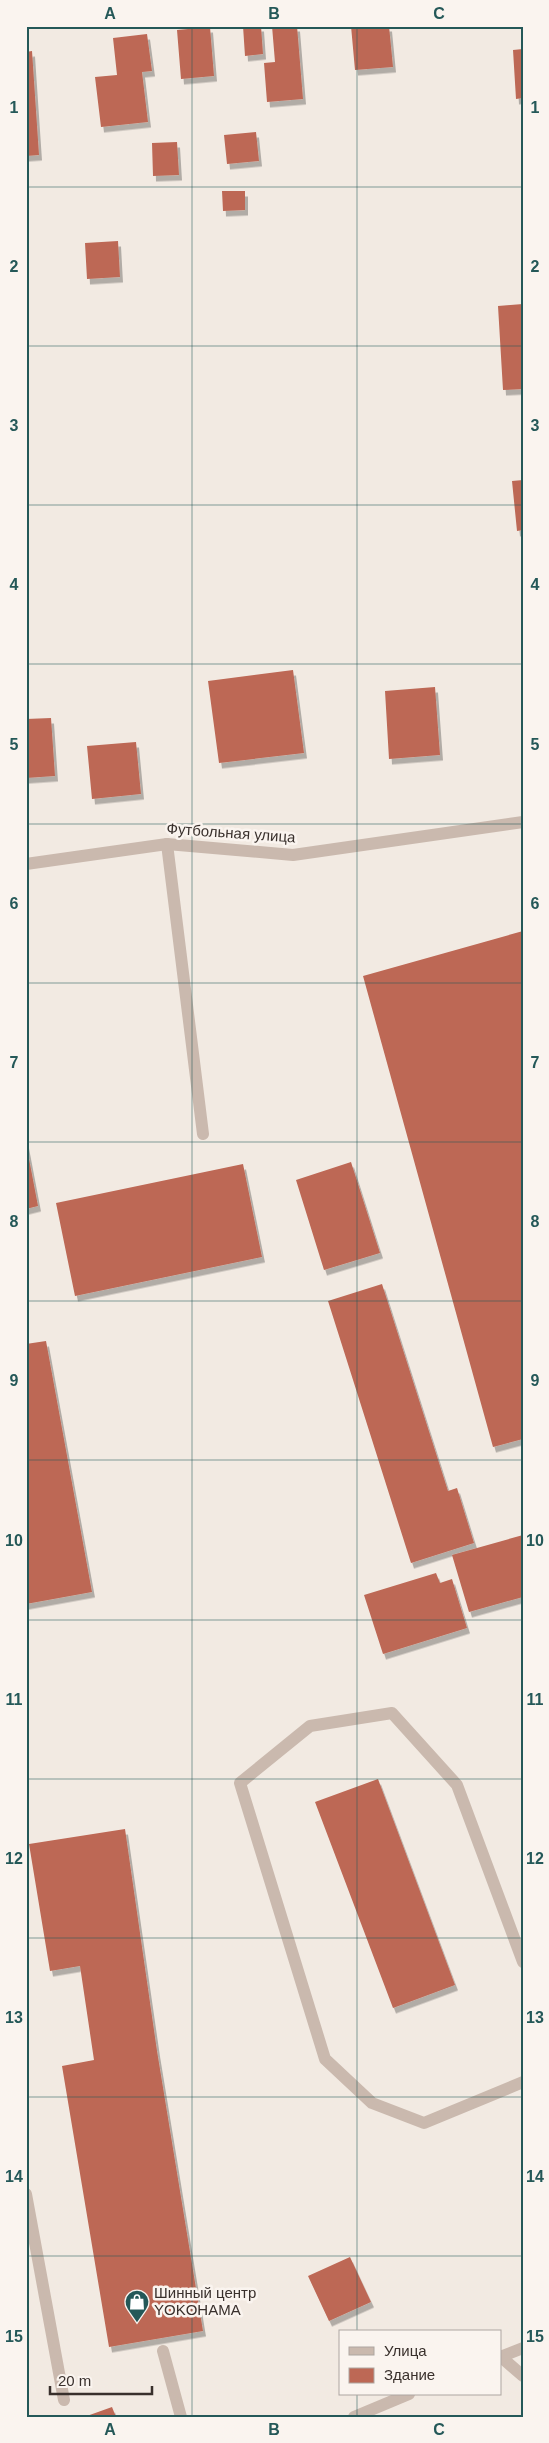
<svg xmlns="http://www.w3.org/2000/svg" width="549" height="2443" font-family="Helvetica,sans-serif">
	<defs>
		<filter id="shadow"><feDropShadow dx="3" dy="5.5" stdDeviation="0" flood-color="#0004"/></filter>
	</defs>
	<rect width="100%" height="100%" fill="#f2eae2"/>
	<path fill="#bd6855" filter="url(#shadow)" d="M243 26H261L263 54 245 56Z
		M272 26H297L303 99 267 102 264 63 275 62Z
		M351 26H389L393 67 355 70Z
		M210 27 214 76 181 79 177 30Z
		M147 34 152 71 142 72 148 122 101 127 95 77 117 75 113 38Z
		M523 49V98L516 99 513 50Z
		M32 51 39 155 26 156V52Z
		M256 132 259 161 227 164 224 135Z
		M177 142 179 175 153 176 152 143Z
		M222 191H245V210L223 211Z
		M118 241 120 277 87 279 85 243Z
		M523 304V389L503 390 498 306Z
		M523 480V530L517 531 512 481Z
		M293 670 304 753 219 763 208 681Z
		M435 687 440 755 389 759 385 691Z
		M51 718 55 776 26 778V719Z
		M136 742 141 794 92 799 87 746Z
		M523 931V1439L493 1447 363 976Z
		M26 1143 38 1206 26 1209Z
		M351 1162 380 1253 324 1270 296 1180Z
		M243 1164 262 1257 75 1296 56 1203Z
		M382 1284 448 1491 457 1488 474 1543 411 1563 328 1301Z
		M46 1341 92 1592 26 1604V1344Z
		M523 1535V1597L469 1612 452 1555Z
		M436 1573 440 1583 452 1579 467 1628 383 1654 364 1595Z
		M378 1779 455 1985 393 2008 315 1802Z
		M125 1829 157 2051 203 2331 109 2347 62 2066 94 2060 80 1966 50 1971 29 1844Z
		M350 2257 371 2302 329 2321 308 2276Z
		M112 2407 116 2417H84Z"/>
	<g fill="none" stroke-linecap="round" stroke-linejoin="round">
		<path stroke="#cab9ae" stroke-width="12" d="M167 844 203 1134
			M523 1962 457 1785 392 1713 310 1726 240 1783 325 2059 372 2103 424 2123 523 2082
			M26 2194 64 2400
			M163 2351 181 2417
			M501 2357 523 2376"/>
		<path stroke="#cab9ae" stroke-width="12" d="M26 864 167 844 293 855 523 822"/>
		<path stroke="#cab9ae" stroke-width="12" d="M500 2357 523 2348
			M354 2417 409 2394"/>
	</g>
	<path fill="none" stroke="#245858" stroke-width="1" stroke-opacity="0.55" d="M192 26V2417M357 26V2332M26 187H523M26 346H523M26 505H523M26 664H523M26 824H523M26 983H523M26 1142H523M26 1301H523M26 1460H523M26 1620H523M26 1779H523M26 1938H523M26 2097H523M26 2256H523M357 2394V2417"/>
	<defs>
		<symbol id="shop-pin" viewBox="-11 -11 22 30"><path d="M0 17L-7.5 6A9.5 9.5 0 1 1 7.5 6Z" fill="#245858" stroke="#faf4ef"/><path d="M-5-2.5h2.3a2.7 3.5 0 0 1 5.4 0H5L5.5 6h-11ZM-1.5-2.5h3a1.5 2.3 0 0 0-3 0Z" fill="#fff"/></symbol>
	</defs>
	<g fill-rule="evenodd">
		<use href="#shop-pin" x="123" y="2288" width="28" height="38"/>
	</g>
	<g text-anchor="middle" stroke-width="5" stroke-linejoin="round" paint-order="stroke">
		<g font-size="15" fill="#39302c" stroke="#faf4ef">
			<text transform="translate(231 833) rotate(4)" y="5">Футбольная улица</text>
		</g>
		<g font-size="15" fill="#39302c" stroke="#faf4ef" text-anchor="start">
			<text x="154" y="2298">Шинный центр<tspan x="154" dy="17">YOKOHAMA</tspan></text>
		</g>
	</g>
	<rect width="549" height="2443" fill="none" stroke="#faf4ef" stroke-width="55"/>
	<rect x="339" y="2330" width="162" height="65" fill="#faf4ef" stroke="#ada6a1"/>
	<rect x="349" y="2347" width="25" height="8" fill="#cab9ae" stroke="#ada6a1"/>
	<text x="384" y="2356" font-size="15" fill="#39302c">Улица</text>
	<rect x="349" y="2368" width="25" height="15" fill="#bd6855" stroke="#ada6a1"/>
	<text x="384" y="2380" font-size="15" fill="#39302c">Здание</text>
	<path d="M50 2386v8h102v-8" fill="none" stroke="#39302c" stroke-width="2.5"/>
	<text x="58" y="2386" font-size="15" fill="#39302c" stroke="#faf4ef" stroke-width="4" paint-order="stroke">20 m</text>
	<rect x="28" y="28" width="494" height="2388" fill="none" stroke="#245858" stroke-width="2"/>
	<g font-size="16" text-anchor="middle" font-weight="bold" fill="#245858">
		<text x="110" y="19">A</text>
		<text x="274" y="19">B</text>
		<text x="439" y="19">C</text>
		<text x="14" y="113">1</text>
		<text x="535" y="113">1</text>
		<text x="14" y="272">2</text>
		<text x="535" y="272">2</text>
		<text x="14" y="431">3</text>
		<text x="535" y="431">3</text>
		<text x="14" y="590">4</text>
		<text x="535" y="590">4</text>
		<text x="14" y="750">5</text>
		<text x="535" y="750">5</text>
		<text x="14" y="909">6</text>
		<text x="535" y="909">6</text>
		<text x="14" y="1068">7</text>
		<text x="535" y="1068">7</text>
		<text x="14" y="1227">8</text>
		<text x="535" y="1227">8</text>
		<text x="14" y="1386">9</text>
		<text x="535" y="1386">9</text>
		<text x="14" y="1546">10</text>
		<text x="535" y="1546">10</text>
		<text x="14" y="1705">11</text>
		<text x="535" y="1705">11</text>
		<text x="14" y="1864">12</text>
		<text x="535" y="1864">12</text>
		<text x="14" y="2023">13</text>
		<text x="535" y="2023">13</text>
		<text x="14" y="2182">14</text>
		<text x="535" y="2182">14</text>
		<text x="14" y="2342">15</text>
		<text x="535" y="2342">15</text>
		<text x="110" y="2435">A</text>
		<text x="274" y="2435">B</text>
		<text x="439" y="2435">C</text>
	</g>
</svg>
